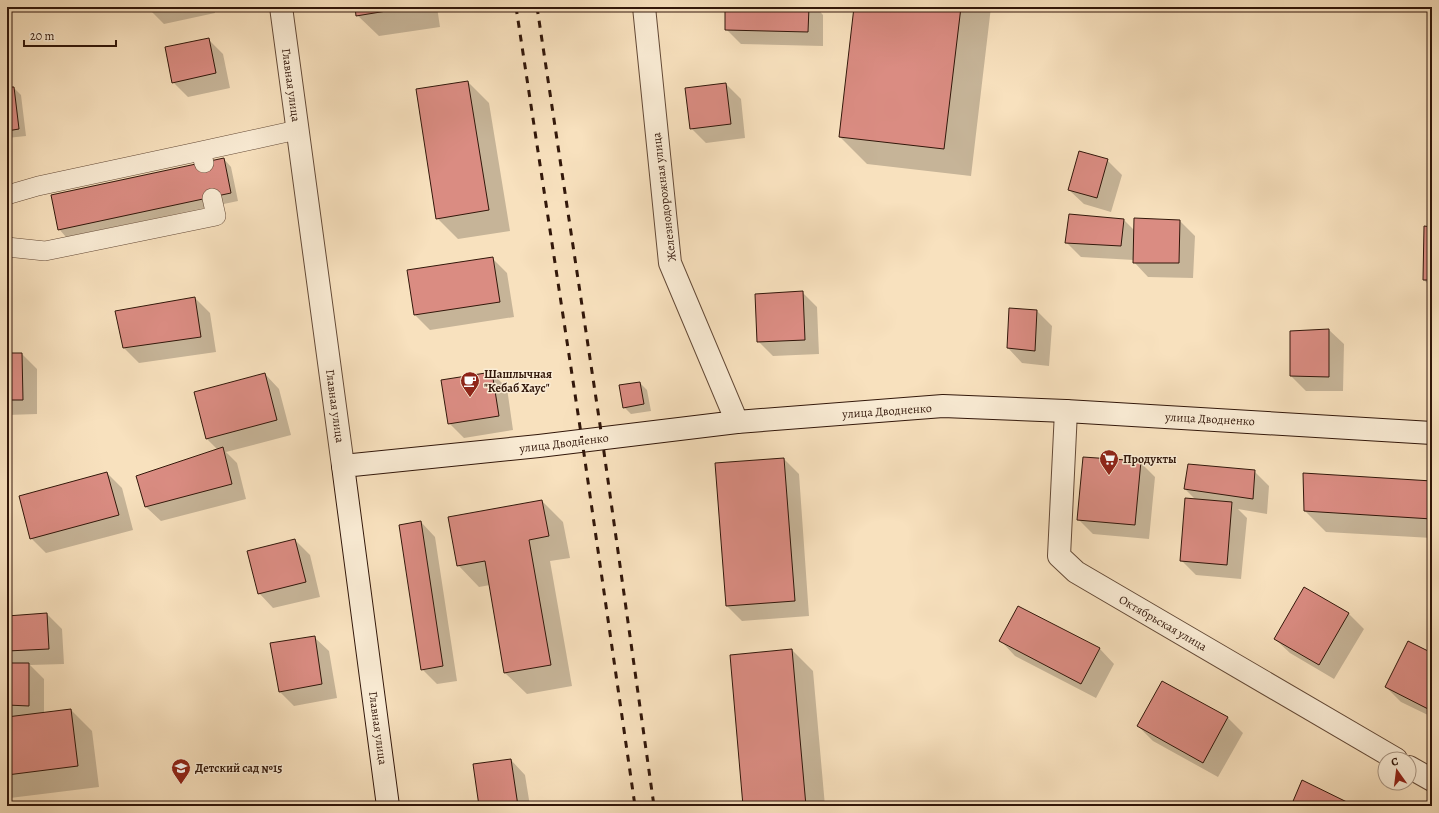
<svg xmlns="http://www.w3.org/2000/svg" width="1439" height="813" font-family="Alegreya,serif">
	<rect width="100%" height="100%" fill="#f8e1be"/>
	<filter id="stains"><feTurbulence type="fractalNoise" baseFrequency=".005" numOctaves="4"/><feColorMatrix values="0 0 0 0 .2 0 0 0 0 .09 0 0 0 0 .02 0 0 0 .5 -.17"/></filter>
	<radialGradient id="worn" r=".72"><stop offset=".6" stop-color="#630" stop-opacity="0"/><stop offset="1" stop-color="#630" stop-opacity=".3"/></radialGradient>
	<path fill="#0003" d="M148 7H214L215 13 164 24 149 9Z
		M356 7H437L440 27 379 36 357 15Z
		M726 7H816L823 15V46L741 44 726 29Z
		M855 7H991L971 176 867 164 840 137Z
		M208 39 223 54 230 88 188 97 173 82Z
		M468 82 489 103 510 231 458 239 437 218Z
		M726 84 741 99 745 138 706 143 691 128Z
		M7 88H14L21 95 26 136 7 138Z
		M224 159 231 167 238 201 66 237 59 229Z
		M1107 160 1122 175 1111 212 1084 204 1069 190Z
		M1124 220 1135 231 1180 221 1195 236 1193 278 1148 277 1134 262V260L1081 257 1066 242Z
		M1432 228V288L1424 280Z
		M492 258 507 273 514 317 430 330 415 315 408 271Z
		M802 292 817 307 819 354 773 356 758 341Z
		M195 298 210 313 216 352 139 363 124 348Z
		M1037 311 1052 326 1049 366 1022 363 1008 348Z
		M1329 330 1344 344 1343 391H1306L1291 376V331Z
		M7 354H22L37 369V414L7 415Z
		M492 373 507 388 513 430 464 438 449 423Z
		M265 374 279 389 291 435 226 452 237 463 246 499 161 521 146 507 218 450 207 439Z
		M640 383 647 390 651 411 631 414 624 407Z
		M784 459 799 474 809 616 742 621 727 606Z
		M1140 462 1155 477 1149 539 1093 534 1078 519Z
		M1254 471 1269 486 1267 514 1238 509 1247 518 1241 579 1196 575 1181 560 1196 500 1185 489Z
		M107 473 122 488 133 530 46 553 31 538Z
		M1432 482V538L1326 532 1305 511Z
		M542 501 563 522 570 558 550 561 572 686 527 694 505 673 490 585 479 587 458 565Z
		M421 522 435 537 457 681 437 684 422 669Z
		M295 540 310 555 320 597 273 608 259 593Z
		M1305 588 1349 614 1364 629 1334 679 1290 653 1275 639Z
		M1019 607 1100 649 1114 664 1096 698 1015 656 1001 641Z
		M47 614 62 629 64 664 30 665 44 679V713L71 710 92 731 99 787 10 798 7 796V617Z
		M314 637 329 651 337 698 294 706 279 691Z
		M792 650 813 671 825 806H744Z
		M1432 654V717L1401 702 1386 687Z
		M1162 682 1228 718 1243 733 1218 777 1153 741 1138 726Z
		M511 760 525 775 530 806H480Z"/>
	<path fill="#da8c82" stroke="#32170a" d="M355 7H411L356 16Z
		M725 7H809L808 32 725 30Z
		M854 7H961L944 149 839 137Z
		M209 38 216 73 172 83 165 47Z
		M468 81 489 210 436 219 416 89Z
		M726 83 731 124 690 129 685 88Z
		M7 87H14L19 129 7 131Z
		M1079 151 1108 159 1097 198 1068 190Z
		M224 158 231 193 58 230 51 195Z
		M1069 214 1124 219 1121 246 1065 243Z
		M1134 218 1180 220 1179 263H1133Z
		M1424 226 1432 227V280H1423Z
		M493 257 500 302 414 315 407 270Z
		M803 291 805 340 757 342 755 294Z
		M195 297 201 337 123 348 115 311Z
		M1009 308 1037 310 1035 351 1007 348Z
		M1329 329V377L1290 376V331Z
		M7 353H22L23 400H7Z
		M492 372 499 416 448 424 441 380Z
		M265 373 277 420 206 439 194 392Z
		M640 382 644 404 623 408 619 385Z
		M223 447 232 484 145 507 136 476Z
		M1083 457 1141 461 1135 525 1077 520Z
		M784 458 795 601 726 606 715 463Z
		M1188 464 1255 470 1253 499 1184 489Z
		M107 472 119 515 30 539 19 496Z
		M1303 473 1432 481V519L1304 511Z
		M1185 498 1232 502 1227 565 1180 561Z
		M542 500 549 536 529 540 551 665 504 673 485 561 457 566 448 517Z
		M421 521 443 666 421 670 399 525Z
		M295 539 306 582 258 594 247 551Z
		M1304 587 1349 613 1319 665 1274 639Z
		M1018 606 1100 648 1081 684 999 641Z
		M47 613 49 649 7 651V616Z
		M315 636 322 684 279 692 270 643Z
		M1408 641 1432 653V711L1385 687Z
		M792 649 806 806H743L730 655Z
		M7 663H29V706L7 705Z
		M1162 681 1228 717 1203 763 1137 726Z
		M71 709 78 766 7 775V717Z
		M511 759 518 806H479L473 764Z
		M1302 780 1355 806H1291Z"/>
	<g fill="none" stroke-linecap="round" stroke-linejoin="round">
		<defs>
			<path id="lane" d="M201 151 297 130
				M7 195 38 186 201 151 204 163
				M7 247 45 251 216 216 212 198"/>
			<path id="street" d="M281 7 343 466
				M644 7 670 263 737 422
				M1066 411 1059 556 1076 572 1396 759
				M1409 767 1432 780"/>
			<path id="secondary" d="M388 806 343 466 539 446 737 422 943 406 1066 411 1432 433"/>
		</defs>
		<use href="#lane" stroke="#644a37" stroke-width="20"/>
		<use href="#street" stroke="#644a37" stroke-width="24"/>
		<use href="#secondary" stroke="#32170a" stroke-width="24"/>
		<use href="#lane" stroke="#faecd5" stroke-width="19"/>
		<use href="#street" stroke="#faecd5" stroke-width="22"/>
		<use href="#secondary" stroke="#faecd5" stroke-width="22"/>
		<path stroke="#32170a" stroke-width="3" stroke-dasharray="7 7" stroke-linecap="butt" d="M516 7 582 440 635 806
			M537 7 602 438 654 806"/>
	</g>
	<defs>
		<symbol id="cafe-pin" viewBox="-11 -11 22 30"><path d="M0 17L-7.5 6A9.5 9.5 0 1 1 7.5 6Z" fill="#8f2418" stroke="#faecd5"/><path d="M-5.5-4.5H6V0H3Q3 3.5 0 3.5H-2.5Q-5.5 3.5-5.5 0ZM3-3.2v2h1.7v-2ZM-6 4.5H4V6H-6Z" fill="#fff"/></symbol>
		<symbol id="supermarket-pin" viewBox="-11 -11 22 30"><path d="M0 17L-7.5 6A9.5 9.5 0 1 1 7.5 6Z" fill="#8f2418" stroke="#faecd5"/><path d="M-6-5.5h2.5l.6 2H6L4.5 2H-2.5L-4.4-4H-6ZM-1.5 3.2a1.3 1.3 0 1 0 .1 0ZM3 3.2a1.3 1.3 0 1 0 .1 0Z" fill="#fff"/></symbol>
		<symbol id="school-pin" viewBox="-11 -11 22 30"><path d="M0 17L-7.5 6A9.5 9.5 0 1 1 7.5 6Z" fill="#8f2418" stroke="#faecd5"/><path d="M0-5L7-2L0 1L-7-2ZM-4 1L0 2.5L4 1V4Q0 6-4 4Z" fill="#fff"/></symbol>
	</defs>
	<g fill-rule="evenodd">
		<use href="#cafe-pin" x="459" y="370" width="22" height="30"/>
		<use href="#supermarket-pin" x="1098" y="448" width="22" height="30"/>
		<use href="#school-pin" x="170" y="757" width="22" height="30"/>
	</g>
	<g text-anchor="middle" stroke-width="3" stroke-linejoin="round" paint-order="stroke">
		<g font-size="12" fill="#32170a" stroke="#faecd5">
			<text transform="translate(291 85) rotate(82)" y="4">Главная улица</text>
			<text transform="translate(664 197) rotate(-97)" y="4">Железнодорожная улица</text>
			<text transform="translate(335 406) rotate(82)" y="4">Главная улица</text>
			<text transform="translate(887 411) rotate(-4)" y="4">улица Дводненко</text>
			<text transform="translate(1210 419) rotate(3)" y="4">улица Дводненко</text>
			<text transform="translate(564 443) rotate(-7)" y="4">улица Дводненко</text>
			<text transform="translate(1163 623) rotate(30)" y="4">Октябрьская улица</text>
			<text transform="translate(378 728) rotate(82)" y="4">Главная улица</text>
		</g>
		<g font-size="12" font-weight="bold" fill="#32170a" stroke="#faecd5" text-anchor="start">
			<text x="484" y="378">Шашлычная<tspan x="484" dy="14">"Кебаб Хаус"</tspan></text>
			<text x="1123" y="463">Продукты</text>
			<text x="195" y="772">Детский сад №15</text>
		</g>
	</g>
	<rect width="1439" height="813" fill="none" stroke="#f8e1be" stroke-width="24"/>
	<rect x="8" y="8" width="1423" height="797" fill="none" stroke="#32170a" stroke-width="2"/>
	<rect x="12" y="12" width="1415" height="789" fill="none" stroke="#32170a"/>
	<g transform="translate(1397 771) rotate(346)"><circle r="19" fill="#faecd5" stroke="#aa9784"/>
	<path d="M0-3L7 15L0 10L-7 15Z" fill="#8f2418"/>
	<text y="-6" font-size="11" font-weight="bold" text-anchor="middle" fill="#32170a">С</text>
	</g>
	<path d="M24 40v6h92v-6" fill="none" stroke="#32170a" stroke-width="2"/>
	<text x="30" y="40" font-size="12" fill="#32170a" stroke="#faecd5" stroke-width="3" paint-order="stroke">20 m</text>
	<rect width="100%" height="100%" filter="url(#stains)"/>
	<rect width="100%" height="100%" fill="url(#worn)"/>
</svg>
